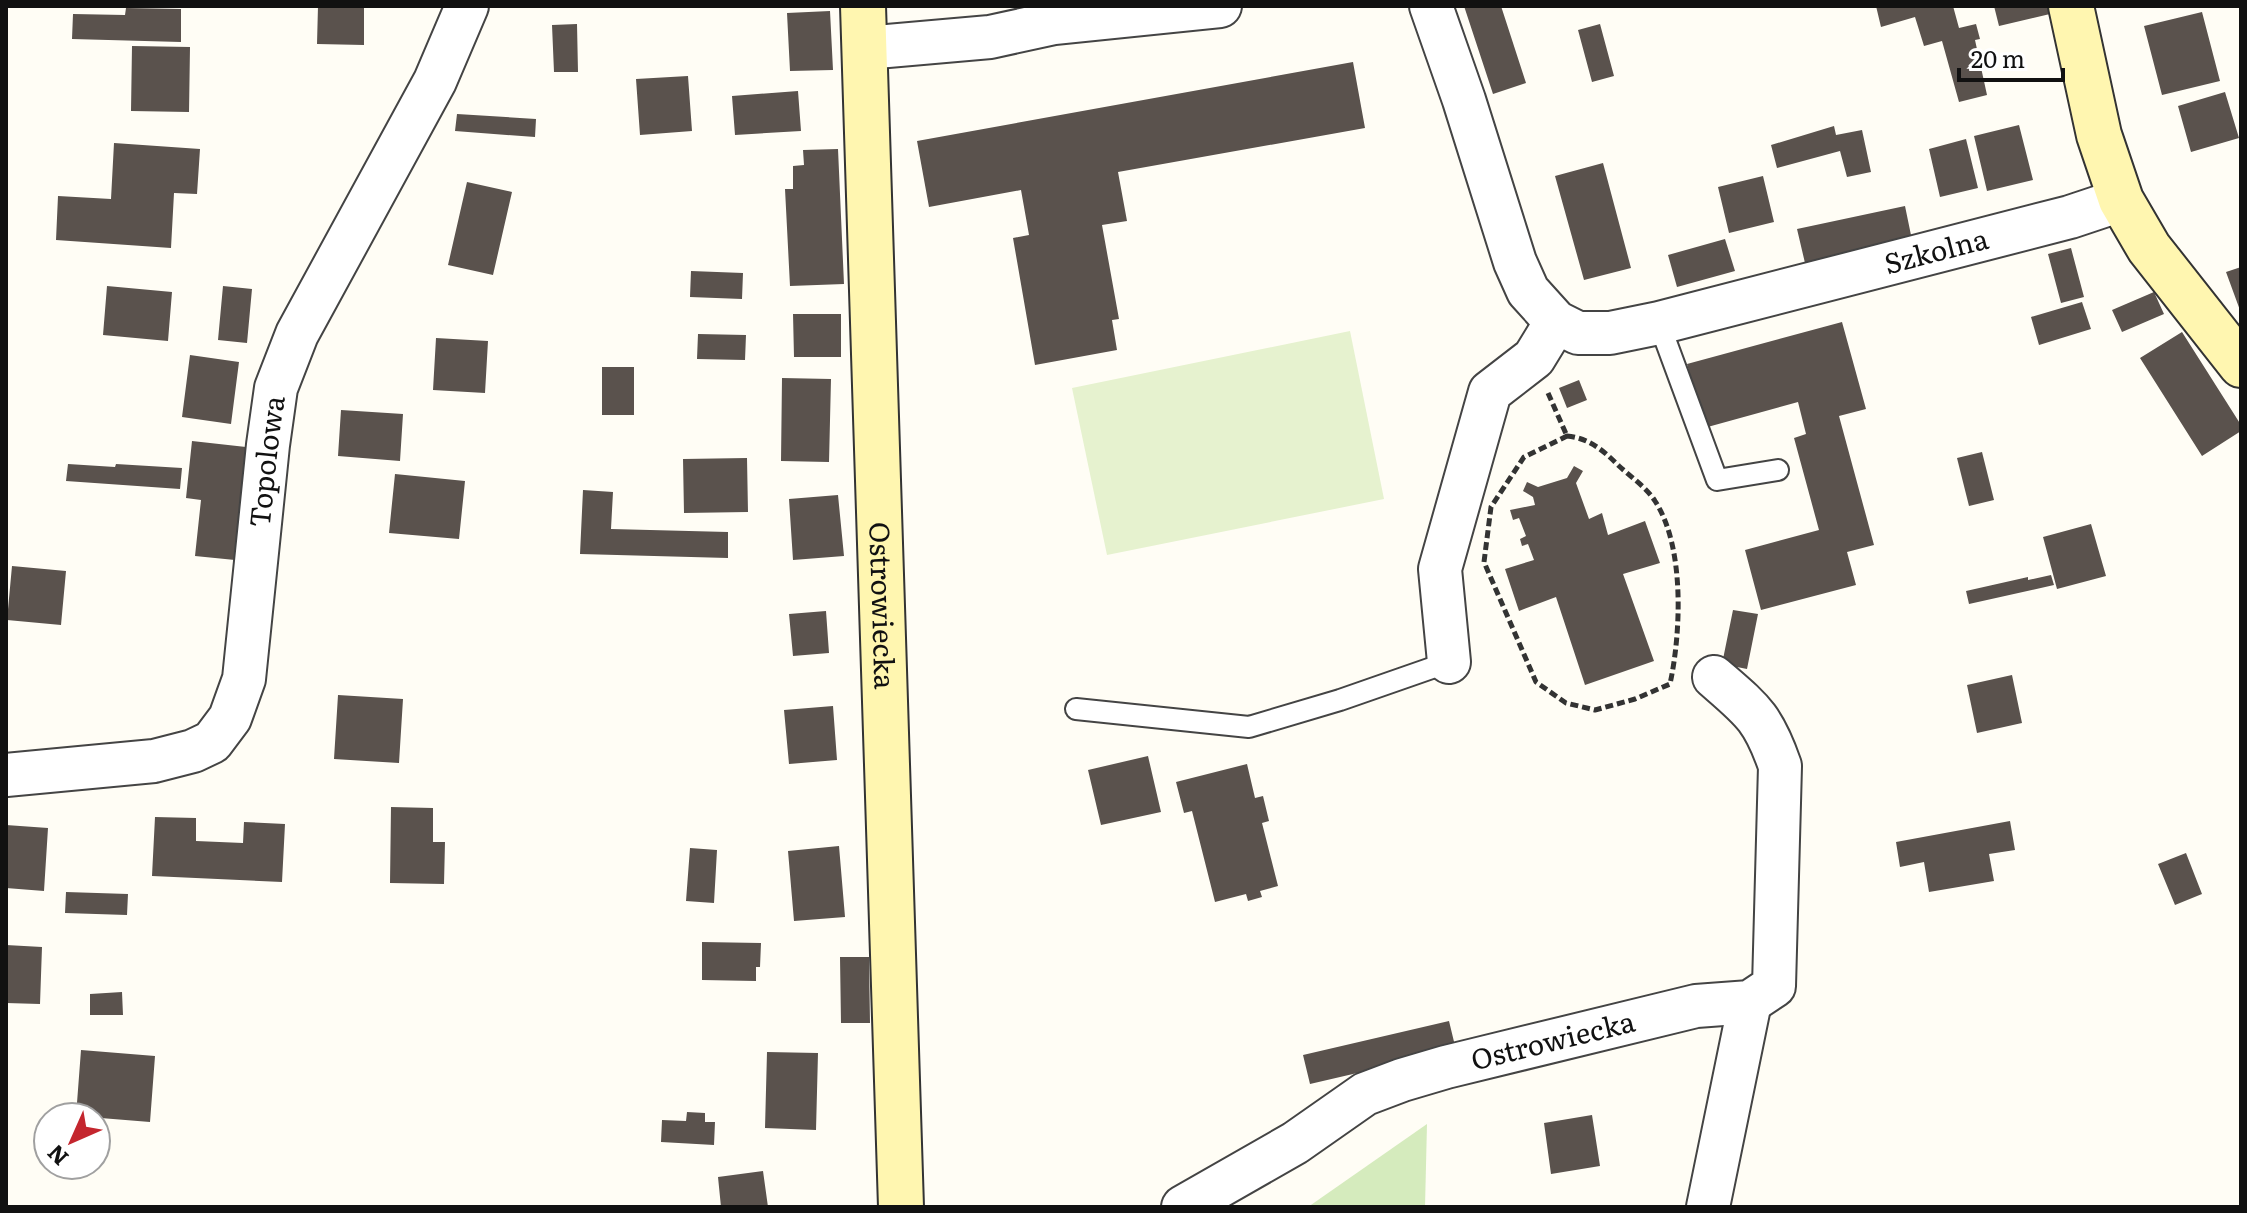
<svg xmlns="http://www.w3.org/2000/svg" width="2247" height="1213" font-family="Literata,serif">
	<rect width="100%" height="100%" fill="#fffdf5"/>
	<path fill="#d5ebbd" d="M1427 1124 1425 1207H1308Z"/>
	<path fill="#e6f2cf" d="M1350 331 1384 499 1107 555 1072 388Z"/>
	<path fill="#5a524d" d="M318 6H364V45L317 44Z
		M1464 6H1501L1526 83 1493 94Z
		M1876 6H1953L1959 28 1976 24 1980 39 1975 40 1987 95 1959 102 1942 41 1924 46 1915 17 1881 27Z
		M1994 6H2048L2050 14 1999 26Z
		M126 8 181 9V42L72 39 73 14 125 15Z
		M830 11 833 70 790 71 787 13Z
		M2202 12 2220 81 2162 95 2144 26Z
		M577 24 578 72H554L552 25Z
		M1600 24 1614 76 1592 82 1578 30Z
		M132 46 190 47 189 112 131 111Z
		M1353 62 1365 128 1118 172 1127 221 1102 225 1119 319 1112 320 1117 350 1035 365 1013 238 1029 235 1021 190 929 207 917 141Z
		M688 76 692 131 640 135 636 79Z
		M798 91 801 131 735 135 732 96Z
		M2225 92 2239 138 2191 152 2178 106Z
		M457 114 536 119 535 137 455 131Z
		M2019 125 2033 180 1987 191 1974 136Z
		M1834 126 1836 135 1862 130 1871 172 1847 177 1840 151 1777 168 1771 145Z
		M1966 139 1978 188 1940 197 1929 149Z
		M114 143 200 149 197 194 174 193 171 248 56 240 58 196 111 199Z
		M838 149 844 284 790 286 785 189H793V166L804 165 803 150Z
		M1603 163 1631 268 1584 280 1555 176Z
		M1763 176 1774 222 1729 233 1718 187Z
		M467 182 512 192 493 275 448 265Z
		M1905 206 1912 240 1805 263 1797 229Z
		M1725 239 1735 271 1677 287 1668 255Z
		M2071 248 2084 297 2061 303 2048 254Z
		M2241 267V313L2226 272Z
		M691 271 743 273 742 299 690 297Z
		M107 286 172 292 168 341 103 335Z
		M223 286 252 289 247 343 218 340Z
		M2154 292 2164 314 2122 332 2112 310Z
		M2082 302 2091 329 2039 345 2031 317Z
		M793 314H841V357H794Z
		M1842 322 1866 409 1839 416 1874 545 1847 552 1856 585 1761 610 1745 550 1819 530 1794 438 1806 434 1798 402 1704 428 1687 364Z
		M2182 332 2241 425V431L2202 456 2140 358Z
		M698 334 746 335 745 360 697 359Z
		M436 338 488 341 485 393 433 390Z
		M190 355 239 362 231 424 182 417Z
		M602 367H634V415H602Z
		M782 378 831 379 829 462 781 461Z
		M1579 380 1587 400 1567 408 1559 388Z
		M341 410 403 414 400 461 338 456Z
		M192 441 246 447 235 560 195 556 201 500 186 498Z
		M1982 452 1994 500 1969 506 1957 458Z
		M747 458 748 512 684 513 683 459Z
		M68 464 115 467 116 464 182 468 180 489 66 481Z
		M1574 466 1583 471 1576 483 1589 519 1602 513 1608 535 1645 521 1660 563 1623 574 1654 661 1585 685 1556 597 1519 611 1505 569 1534 560 1528 544 1522 546 1520 539 1526 536 1519 518 1513 520 1510 510 1535 505 1533 497 1523 491 1527 482 1538 487 1567 478Z
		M395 474 465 481 459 539 389 533Z
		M583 490 613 492 611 529 728 532V558L580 554Z
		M838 495 844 556 793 560 789 499Z
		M2091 524 2106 576 2057 589 2043 537Z
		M12 566 66 571 61 625 7 620Z
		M2051 575 2054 585 1969 604 1966 591 2028 577V580Z
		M1733 610 1758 614 1747 669 1722 664Z
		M826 611 829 653 793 656 789 614Z
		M2012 675 2022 723 1977 733 1967 685Z
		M338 695 403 699 399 763 334 759Z
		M833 706 837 760 789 764 784 710Z
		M1148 756 1161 812 1101 825 1088 770Z
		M1247 764 1255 798 1263 796 1269 821 1262 823 1278 886 1260 891 1262 897 1248 901 1246 894 1215 902 1192 811 1184 813 1176 782Z
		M391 807 433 808V842H445L444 884 390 883Z
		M155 817 196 818V841L243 843 244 822 285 824 282 882 152 876Z
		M2010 821 2015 850 1989 854 1994 881 1929 892 1924 862 1900 867 1896 842Z
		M6 825 48 828 44 891 6 888Z
		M839 846 845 917 794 921 788 851Z
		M690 848 717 850 714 903 686 901Z
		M2186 853 2202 894 2175 905 2158 864Z
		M66 892 128 894 127 915 65 913Z
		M702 942 761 943 760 967H756V981L702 980Z
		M6 945 42 947 40 1004 6 1003Z
		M840 957H869L870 1023H841Z
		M122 992 123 1015H90V994Z
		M1449 1021 1456 1050 1310 1084 1303 1055Z
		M81 1050 155 1056 150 1122 76 1116Z
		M767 1052 818 1053 816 1130 765 1128Z
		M687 1112 705 1113V1122H715L714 1145 661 1142 662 1120 686 1121Z
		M1592 1115 1600 1166 1551 1174 1544 1123Z
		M763 1171 768 1207H721L718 1177Z"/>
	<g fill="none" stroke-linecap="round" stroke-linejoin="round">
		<defs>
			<path id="lane" d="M1659 323 1717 480 1778 470
				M1076 709 1249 727 1340 700 1449 662"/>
			<g id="street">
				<path id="s1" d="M1431 6 1464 100 1515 262 1528 291 1556 322 1578 333H1610L1659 323 2070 217 2121 200"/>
				<path d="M865 48 990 37 1054 23 1220 6"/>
				<path d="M1449 662 1440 569 1490 392 1534 358 1556 322"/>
				<path id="s2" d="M6 775 154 761 193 751 212 742 230 718 244 679 268 445 276 388 297 334 435 81 467 6"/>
				<path id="s3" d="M1183 1207 1295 1143 1365 1094 1402 1080 1446 1067 1696 1006 1750 1002 1774 986 1780 766C1763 717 1752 710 1714 677"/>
				<path d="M1708 1207 1750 1002"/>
			</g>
			<g id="secondary">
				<path id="s4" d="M863 6 901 1207"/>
				<path d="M2071 6 2099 135 2121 200 2149 248 2241 365"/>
			</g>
		</defs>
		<use href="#lane" stroke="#444" stroke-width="24"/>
		<use href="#street" stroke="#444" stroke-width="46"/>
		<use href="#secondary" stroke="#333" stroke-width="48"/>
		<path stroke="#333" stroke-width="5" stroke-dasharray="8 4" stroke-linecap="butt" d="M1548 393 1567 436
			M1567 436C1589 438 1604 451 1619 466 1631 477 1647 488 1655 501 1685 547 1681 633 1670 684L1635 699 1595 710 1566 703 1536 682 1484 562 1491 507 1524 457Z"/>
		<use href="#lane" stroke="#fff" stroke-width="20"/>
		<use href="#street" stroke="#fff" stroke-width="42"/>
		<use href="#secondary" stroke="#fff6b0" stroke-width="44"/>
	</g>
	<g text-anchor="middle" stroke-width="8" stroke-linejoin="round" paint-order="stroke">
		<g font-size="28" fill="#111" stroke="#fff">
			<text dy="10" stroke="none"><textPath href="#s1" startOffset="736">Szkolna</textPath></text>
			<text dy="10" stroke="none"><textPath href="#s2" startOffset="500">Topolowa</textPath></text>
			<text dy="10" stroke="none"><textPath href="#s4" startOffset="600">Ostrowiecka</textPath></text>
			<text dy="10" stroke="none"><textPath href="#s3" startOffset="410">Ostrowiecka</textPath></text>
		</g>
	</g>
	<rect width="2247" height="1213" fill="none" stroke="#111111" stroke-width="16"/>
	<g transform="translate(72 1141) rotate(225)"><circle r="38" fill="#ffffff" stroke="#a0a0a0" stroke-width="2"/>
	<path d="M0-6L14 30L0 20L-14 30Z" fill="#c4262e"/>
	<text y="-12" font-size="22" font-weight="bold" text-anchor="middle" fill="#111111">N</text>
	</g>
	<path d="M1959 68v12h104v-12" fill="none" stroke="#111111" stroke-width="4"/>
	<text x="1971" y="68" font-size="24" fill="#111111" stroke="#ffffff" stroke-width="6" paint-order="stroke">20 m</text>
</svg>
